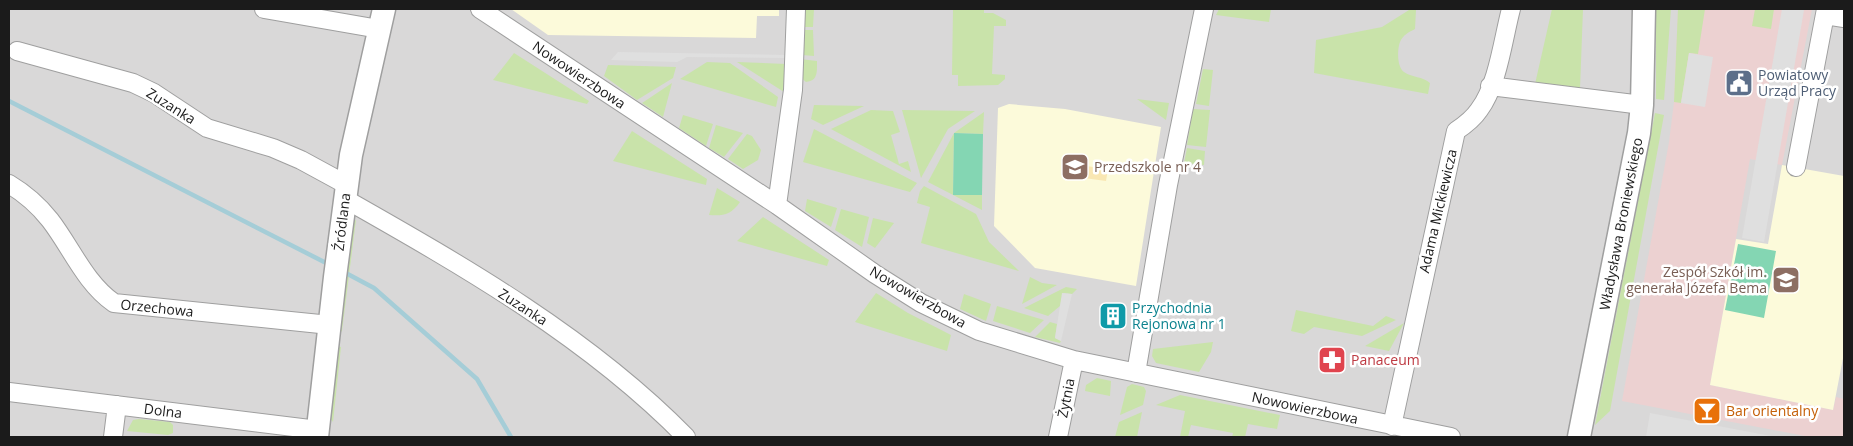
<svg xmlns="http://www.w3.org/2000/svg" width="1853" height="446" font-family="'Open Sans',sans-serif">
	<rect width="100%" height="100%" fill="#ece8e1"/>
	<path fill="#d9d8d8" d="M9 9H1844V437H9Z"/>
	<path fill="#ecd1d1" d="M1678 9H1812L1782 165 1750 159 1710 385 1833 410 1836 397 1844 399V437H1810L1622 401 1669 142 1674 102Z"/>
	<path fill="#fcfada" d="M511 9H779V16H757L756 38 548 35Z
		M1009 104 1065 109 1161 127 1136 286 1035 268 994 226 998 108Z
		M1782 165 1844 176V353L1833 410 1710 385 1736 239 1768 244Z"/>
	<path fill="#c9e3aa" d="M803 9H814L813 27H803Z
		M953 9H984V13H993L1006 20V26H994L992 74 1005 75V79L998 85 958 86V75H952Z
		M1219 9H1271L1269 22 1216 15Z
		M1552 9H1583L1580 89 1535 84Z
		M1656 9H1671L1664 100 1656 99Z
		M1678 9H1705L1698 54 1689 53 1681 103 1674 102Z
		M1755 9H1774L1771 29 1752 26Z
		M1409 10H1416L1415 29C1409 32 1403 35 1400 42 1397 50 1397 67 1404 72 1413 78 1422 76 1430 83L1428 94 1314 73 1316 40 1382 27Z
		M803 30H813L814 56 802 55Z
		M514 53 589 101 587 104 493 80Z
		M800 59 817 61C817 72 818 81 806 82L800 77Z
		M707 62 730 63 778 97 776 107 680 79Z
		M737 62 786 64 784 92Z
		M608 65 676 67 673 78 637 100 604 76Z
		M1203 69 1213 70 1209 106 1196 104Z
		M672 83 663 117 642 103Z
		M1137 99 1169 103 1166 120Z
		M814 105 864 106 823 125 811 119Z
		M1193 109 1210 110 1206 147 1187 145Z
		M871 110 893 111 900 132 891 135 899 164 908 161 911 172 831 129Z
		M902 110 975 111 948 129 921 178Z
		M984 112 983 134 954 133 953 194 982 195V210L928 182 954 133Z
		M1655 113 1664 115 1610 411 1595 425Z
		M683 115 713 124 706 146 679 128Z
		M716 125 743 133 724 157 709 148Z
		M814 129 917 183 910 192 803 162Z
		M632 131 707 179 706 185 613 161Z
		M747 134 752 136 761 150 758 160 743 169 728 159Z
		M1187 148 1205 151 1204 165 1184 163Z
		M924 186 976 214 989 242 1019 271 921 243 930 207 917 203 920 191Z
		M717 188 740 202C731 215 723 216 709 215Z
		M807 199 837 208 831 227 805 211Z
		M841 209 869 217 862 247 835 230Z
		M763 217 829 260 827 266 737 241Z
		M873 218 894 223 875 248 867 243Z
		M356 220 342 331 339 333 352 222Z
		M1030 277 1042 283 1057 285 1022 304Z
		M1066 287 1077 289 1072 294 1063 293 1060 306 1048 316 1024 308Z
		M876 293 908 313 951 335 947 351 855 322Z
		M964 294 991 304 986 321 960 309Z
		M997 306 1044 320 1030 333 993 321Z
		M1296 310 1373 326 1386 316 1396 320 1362 336 1314 327 1304 334 1291 331Z
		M1050 322 1057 324 1055 338 1061 341 1060 343 1035 337Z
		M1404 323 1389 351 1365 346Z
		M1213 342 1211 352 1199 372 1156 363 1152 356 1153 349Z
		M337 346 341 347 333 422 330 418Z
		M1097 378 1111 381 1110 396 1085 391 1086 385Z
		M1132 384 1144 387 1146 391 1143 405 1120 415 1127 387Z
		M1180 395 1280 415 1277 429 1248 424 1245 437H1232L1233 433 1191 425 1188 437H1180L1185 411 1156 405Z
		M1142 412 1137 437H1115L1119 422Z
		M139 419 170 422 173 425V433L168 435 127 431 133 420Z"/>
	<path fill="#f9e7b3" d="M1086 166 1108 169 1106 181 1084 178Z"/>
	<path fill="#84d6b3" d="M954 133 983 134 982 195H953Z
		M1738 244 1776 251 1764 318 1725 310Z"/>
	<path fill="#dfdfdf" d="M1782 9 1804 10 1764 242 1742 238Z
		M618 52 785 55V58L687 57 677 62 611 60Z
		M1689 53 1713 57 1705 107 1681 103Z
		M1062 293 1072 294 1061 341 1055 338Z
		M1650 413 1776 437H1646Z"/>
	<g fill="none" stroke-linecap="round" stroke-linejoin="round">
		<path stroke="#a5cdd7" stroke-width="4.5" d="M9 101 330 265
			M342 271 374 288 477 379 511 437"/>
		<defs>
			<path id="minor" d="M264 9 379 29
				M480 9 777 205 875 274 921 303 979 331 1074 360 1451 437
				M1825 15 1844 18
				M17 51 133 83 154 93 207 128 273 148 301 160 347 185
				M1490 86 1642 105
				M1796 167 1826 9
				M9 184C24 193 39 206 50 220 71 247 85 283 114 303L330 325
				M345 199C465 267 589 338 686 437
				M777 205 793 90 796 9
				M1136 373 1168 185 1204 9
				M9 392 318 430
				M1392 426 1456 131C1465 125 1473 119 1479 110 1498 85 1503 39 1511 9
				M113 437 117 405
				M1058 437 1074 360"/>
			<path id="tertiary" d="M317 437 335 277 351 155 384 9
				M1579 437 1639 133 1642 105 1644 9"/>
		</defs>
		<use href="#minor" stroke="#9f9f9f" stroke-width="20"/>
		<use href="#tertiary" stroke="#9f9f9f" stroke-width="25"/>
		<use href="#minor" stroke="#fff" stroke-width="18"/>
		<use href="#tertiary" stroke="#fff" stroke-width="22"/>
	</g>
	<defs>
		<symbol id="civic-square" viewBox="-11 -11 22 22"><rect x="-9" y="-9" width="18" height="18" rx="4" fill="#5c6f8a" stroke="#fff"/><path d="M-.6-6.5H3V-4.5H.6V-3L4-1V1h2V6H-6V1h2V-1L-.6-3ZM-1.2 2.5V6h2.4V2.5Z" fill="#fff"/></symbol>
		<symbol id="school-square" viewBox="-11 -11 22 22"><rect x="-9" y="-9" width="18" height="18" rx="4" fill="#8d6e63" stroke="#fff"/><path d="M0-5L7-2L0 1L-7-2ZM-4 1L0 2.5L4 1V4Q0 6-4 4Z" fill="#fff"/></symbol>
		<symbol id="building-square" viewBox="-11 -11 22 22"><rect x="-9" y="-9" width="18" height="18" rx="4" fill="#0f9aa8" stroke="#fff"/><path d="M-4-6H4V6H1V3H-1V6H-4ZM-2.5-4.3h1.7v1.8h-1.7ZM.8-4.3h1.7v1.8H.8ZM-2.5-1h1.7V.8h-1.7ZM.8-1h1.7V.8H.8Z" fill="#fff"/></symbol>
		<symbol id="pharmacy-square" viewBox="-11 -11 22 22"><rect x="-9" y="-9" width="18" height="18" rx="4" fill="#e0444e" stroke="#fff"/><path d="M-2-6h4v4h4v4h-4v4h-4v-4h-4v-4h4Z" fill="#fff"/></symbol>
		<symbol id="bar-square" viewBox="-11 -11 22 22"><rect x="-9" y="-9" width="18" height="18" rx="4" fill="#e8710a" stroke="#fff"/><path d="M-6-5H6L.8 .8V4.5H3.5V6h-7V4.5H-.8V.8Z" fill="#fff"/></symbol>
	</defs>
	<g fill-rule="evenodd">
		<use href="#civic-square" x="1723" y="67" width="32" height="32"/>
		<use href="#school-square" x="1059" y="151" width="32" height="32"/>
		<use href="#school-square" x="1770" y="264" width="32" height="32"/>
		<use href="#building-square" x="1097" y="300" width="32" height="32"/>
		<use href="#pharmacy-square" x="1316" y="344" width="32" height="32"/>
		<use href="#bar-square" x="1691" y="395" width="32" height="32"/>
	</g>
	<g text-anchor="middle" stroke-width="5" stroke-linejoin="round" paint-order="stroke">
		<g font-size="14" fill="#1b1b1b" stroke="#fff">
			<text transform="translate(579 75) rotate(34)" y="5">Nowowierzbowa</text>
			<text transform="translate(171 106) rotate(32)" y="5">Zuzanka</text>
			<text transform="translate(1438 211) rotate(-77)" y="5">Adama Mickiewicza</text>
			<text transform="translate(342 222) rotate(-83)" y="5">Źródlana</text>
			<text transform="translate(1621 224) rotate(-79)" y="5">Władysława Broniewskiego</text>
			<text transform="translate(918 297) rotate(30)" y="5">Nowowierzbowa</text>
			<text transform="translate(523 307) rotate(33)" y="5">Zuzanka</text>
			<text transform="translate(157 308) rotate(6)" y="5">Orzechowa</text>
			<text transform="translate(1066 398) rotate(-79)" y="5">Żytnia</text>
			<text transform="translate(1305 408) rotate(12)" y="5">Nowowierzbowa</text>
			<text transform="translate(163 411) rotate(7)" y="5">Dolna</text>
		</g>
		<g font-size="14" fill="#4e5e75" stroke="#fff" text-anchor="start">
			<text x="1758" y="80">Powiatowy<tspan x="1758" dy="16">Urząd Pracy</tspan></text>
		</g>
		<g font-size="14" fill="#785e54" stroke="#fff" text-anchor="start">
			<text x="1094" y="172">Przedszkole nr 4</text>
			<text x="1767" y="277" text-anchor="end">Zespół Szkół im.<tspan x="1767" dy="16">generała Józefa Bema</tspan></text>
		</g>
		<g font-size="14" fill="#0d838f" stroke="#fff" text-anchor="start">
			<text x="1132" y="313">Przychodnia<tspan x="1132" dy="16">Rejonowa nr 1</tspan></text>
		</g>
		<g font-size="14" fill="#be3a42" stroke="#fff" text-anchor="start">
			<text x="1351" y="365">Panaceum</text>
		</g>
		<g font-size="14" fill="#c56008" stroke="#fff" text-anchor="start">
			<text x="1726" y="416">Bar orientalny</text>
		</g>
	</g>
	<rect width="1853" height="446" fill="none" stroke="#1b1b1b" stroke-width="20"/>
</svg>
